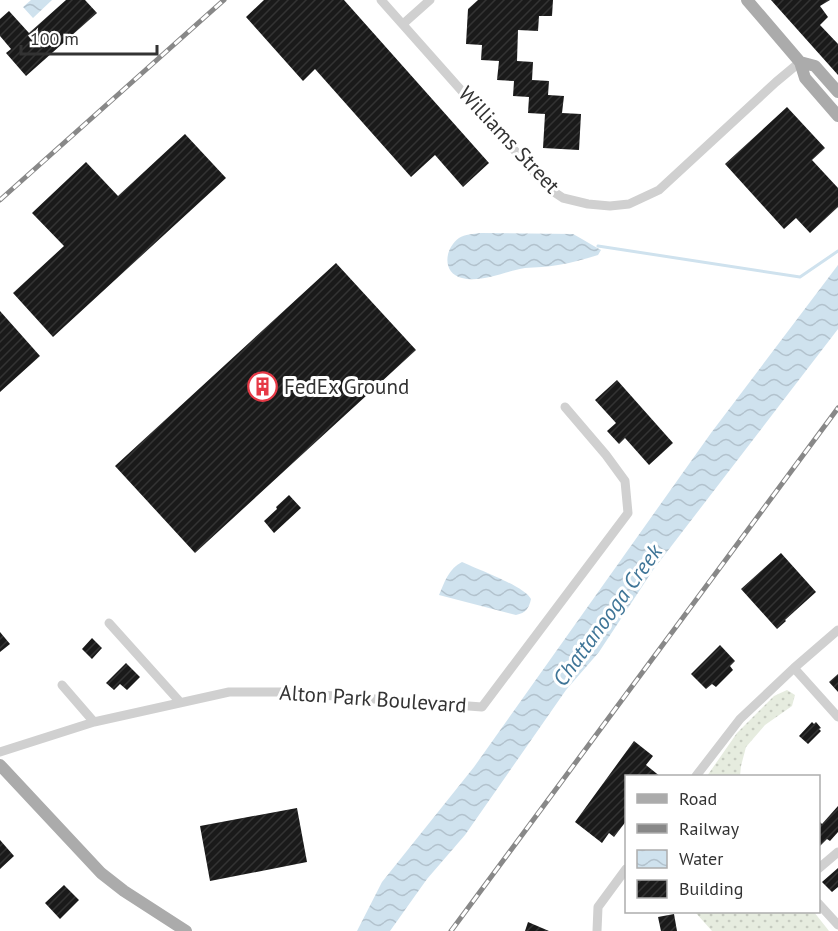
<svg xmlns="http://www.w3.org/2000/svg" width="838" height="931" font-family="'PT Sans',sans-serif">
	<defs>
		<pattern id="park-dots" width="8" height="8" patternUnits="userSpaceOnUse" patternTransform="scale(1.5)"><rect width="8" height="8" fill="#e6ecdf"/><path d="M2 2h.1M6 6h.1" fill="none" stroke="#c6cbc0" stroke-width="1.8" stroke-linecap="round"/></pattern>
		<pattern id="water-waves" width="16" height="10" patternUnits="userSpaceOnUse" patternTransform="scale(1.5)"><rect width="16" height="10" fill="#cfe2ee"/><path d="M0 5q4-4 8 0t8 0" fill="none" stroke="#b2c2cd"/></pattern>
		<pattern id="building-hatch" width="6" height="6" patternUnits="userSpaceOnUse" patternTransform="scale(1.5)"><rect width="6" height="6" fill="#1a1a1a"/><path d="M-1 1l2-2M0 6l6-6M5 7l2-2" fill="none" stroke="#333"/></pattern>
	</defs>
	<rect width="100%" height="100%" fill="#fff"/>
	<path fill="url(#park-dots)" d="M787 690 795 695 792 706 765 725 746 747 741 766 740 776H707L737 733 774 696Z
		M695 912H814L829 931H712Z"/>
	<path fill="url(#water-waves)" d="M31 0H52L33 18 23 7Z
		M481 233 573 234C583 239 591 245 601 250L598 255C585 259 571 263 558 265 547 267 536 267 525 268 506 271 481 283 462 278 442 273 444 249 459 238 465 234 473 234 481 233Z
		M838 265V329L653 570 599 652 566 690 465 835 427 879 390 931H357L382 882 474 767 711 433Z
		M462 562C477 569 524 586 531 599 529 608 526 613 516 615L439 595C444 583 449 568 462 562Z"/>
	<g fill="none" stroke-linecap="round" stroke-linejoin="round">
		<path stroke="#cfe2ee" stroke-width="3" d="M598 246 800 277 838 251"/>
	</g>
	<path fill="url(#building-hatch)" d="M66 0H85L97 13 26 76 6 53 11 49 0 36V19L9 11 29 33Z
		M264 0H344L489 163 463 187 435 155 411 177 315 69 303 81 246 17Z
		M478 0H553L552 16H539L538 31 518 30 517 61 533 62 532 80 549 81 548 95 564 96 562 113 581 114 579 150 543 148 545 114 528 113 529 97 513 96 514 81 497 80 499 61 481 60 482 45 466 44 468 9Z
		M771 0H830L820 6 828 17 820 25 838 44V75Z
		M787 107 825 148 812 160 838 188V207L810 233 796 218 784 229 725 164Z
		M185 134 226 178 53 337 13 293 64 246 32 213 86 162 118 196Z
		M336 263 416 350 195 553 115 466Z
		M0 311 40 356 0 392Z
		M617 380 673 443 649 465 625 438 619 444 607 431 616 423 595 400Z
		M289 495 301 508 274 533 264 521 277 509 276 507Z
		M781 553 816 592 785 620 786 621 777 629 741 589Z
		M0 632 10 644 0 652Z
		M92 638 102 648 92 659 82 649Z
		M720 645 735 661 730 666 733 670 716 687 712 684 706 689 691 674Z
		M126 663 140 677 127 690 120 684 114 690 106 683Z
		M838 674V692L829 682Z
		M812 722 814 724 816 722 821 728 819 729 821 731 808 744 799 736Z
		M634 741 653 756 646 765 661 777H627V820L614 837 609 833 602 843 575 822Z
		M838 806V832L830 841 827 839 819 847V821L822 824Z
		M297 808 307 862 210 881 200 826Z
		M0 840 14 856 0 869Z
		M838 868V887L832 892 822 882Z
		M64 885 79 900 60 919 45 903Z
		M674 914 677 931H661L658 917Z
		M528 922 549 931H525Z"/>
	<g fill="none" stroke-linecap="round" stroke-linejoin="round">
		<path stroke="#d0d0d0" stroke-width="9" d="M381 0 548 188 563 198 588 204 610 206 629 204 659 190 776 82 800 62
			M403 24 430 0
			M109 623 180 702
			M794 668 838 717
			M62 685 94 722
			M0 752 94 722 229 692H281L482 707 628 513 625 481 606 455 565 407
			M696 776 740 719 794 668 838 630
			M818 869 838 852
			M818 903 838 925
			M597 931 598 907 626 869"/>
		<path stroke="#ababab" stroke-width="12" d="M747 0 800 62 805 78 838 116
			M800 62 815 66 838 92
			M0 765 101 873 124 891 186 931"/>
		<defs>
			<path id="rail" d="M0 200 224 0
				M451 931 838 408"/>
		</defs>
		<use href="#rail" stroke="#888" stroke-width="5"/>
		<use href="#rail" stroke="#fff" stroke-width="3" stroke-dasharray="9" stroke-linecap="butt"/>
	</g>
	<defs>
		<symbol id="building-ring" viewBox="-11 -11 22 22"><circle r="9.5" fill="#fff" stroke="#e63946" stroke-width="1.5"/><path d="M-4-6H4V6H1V3H-1V6H-4ZM-2.5-4.3h1.7v1.8h-1.7ZM.8-4.3h1.7v1.8H.8ZM-2.5-1h1.7V.8h-1.7ZM.8-1h1.7V.8H.8Z" fill="#e63946"/></symbol>
	</defs>
	<g fill-rule="evenodd">
		<use href="#building-ring" x="246" y="370" width="33" height="33"/>
	</g>
	<g text-anchor="middle" stroke-width="6" stroke-linejoin="round" paint-order="stroke">
		<g font-size="21" fill="#333" stroke="#fff">
			<text transform="translate(509 140) rotate(47)" y="7">Williams Street</text>
			<text transform="translate(373 699) rotate(4)" y="7">Alton Park Boulevard</text>
		</g>
		<g font-size="21" fill="#333" stroke="#fff" text-anchor="start">
			<text x="284" y="394">FedEx Ground</text>
		</g>
		<g font-size="22" font-style="italic" fill="#3f7597" stroke="#fff">
			<text transform="translate(607 615) rotate(-54)" y="8">Chattanooga Creek</text>
		</g>
	</g>
	<rect x="625" y="775" width="195" height="138" fill="#ffffff" stroke="#adadad" stroke-width="1.5"/>
	<rect x="637" y="794" width="30" height="9" fill="#ababab" stroke="#adadad" stroke-width="1.5"/>
	<text x="679" y="805" font-size="18" fill="#333333">Road</text>
	<rect x="637" y="824" width="30" height="9" fill="#888888" stroke="#adadad" stroke-width="1.5"/>
	<text x="679" y="835" font-size="18" fill="#333333">Railway</text>
	<rect x="637" y="850" width="30" height="18" fill="url(#water-waves)" stroke="#adadad" stroke-width="1.5"/>
	<text x="679" y="865" font-size="18" fill="#333333">Water</text>
	<rect x="637" y="880" width="30" height="18" fill="url(#building-hatch)" stroke="#adadad" stroke-width="1.5"/>
	<text x="679" y="895" font-size="18" fill="#333333">Building</text>
	<path d="M21 45v9h136v-9" fill="none" stroke="#333333" stroke-width="3"/>
	<text x="30" y="45" font-size="18" fill="#333333" stroke="#ffffff" stroke-width="4.5" paint-order="stroke">100 m</text>
</svg>
